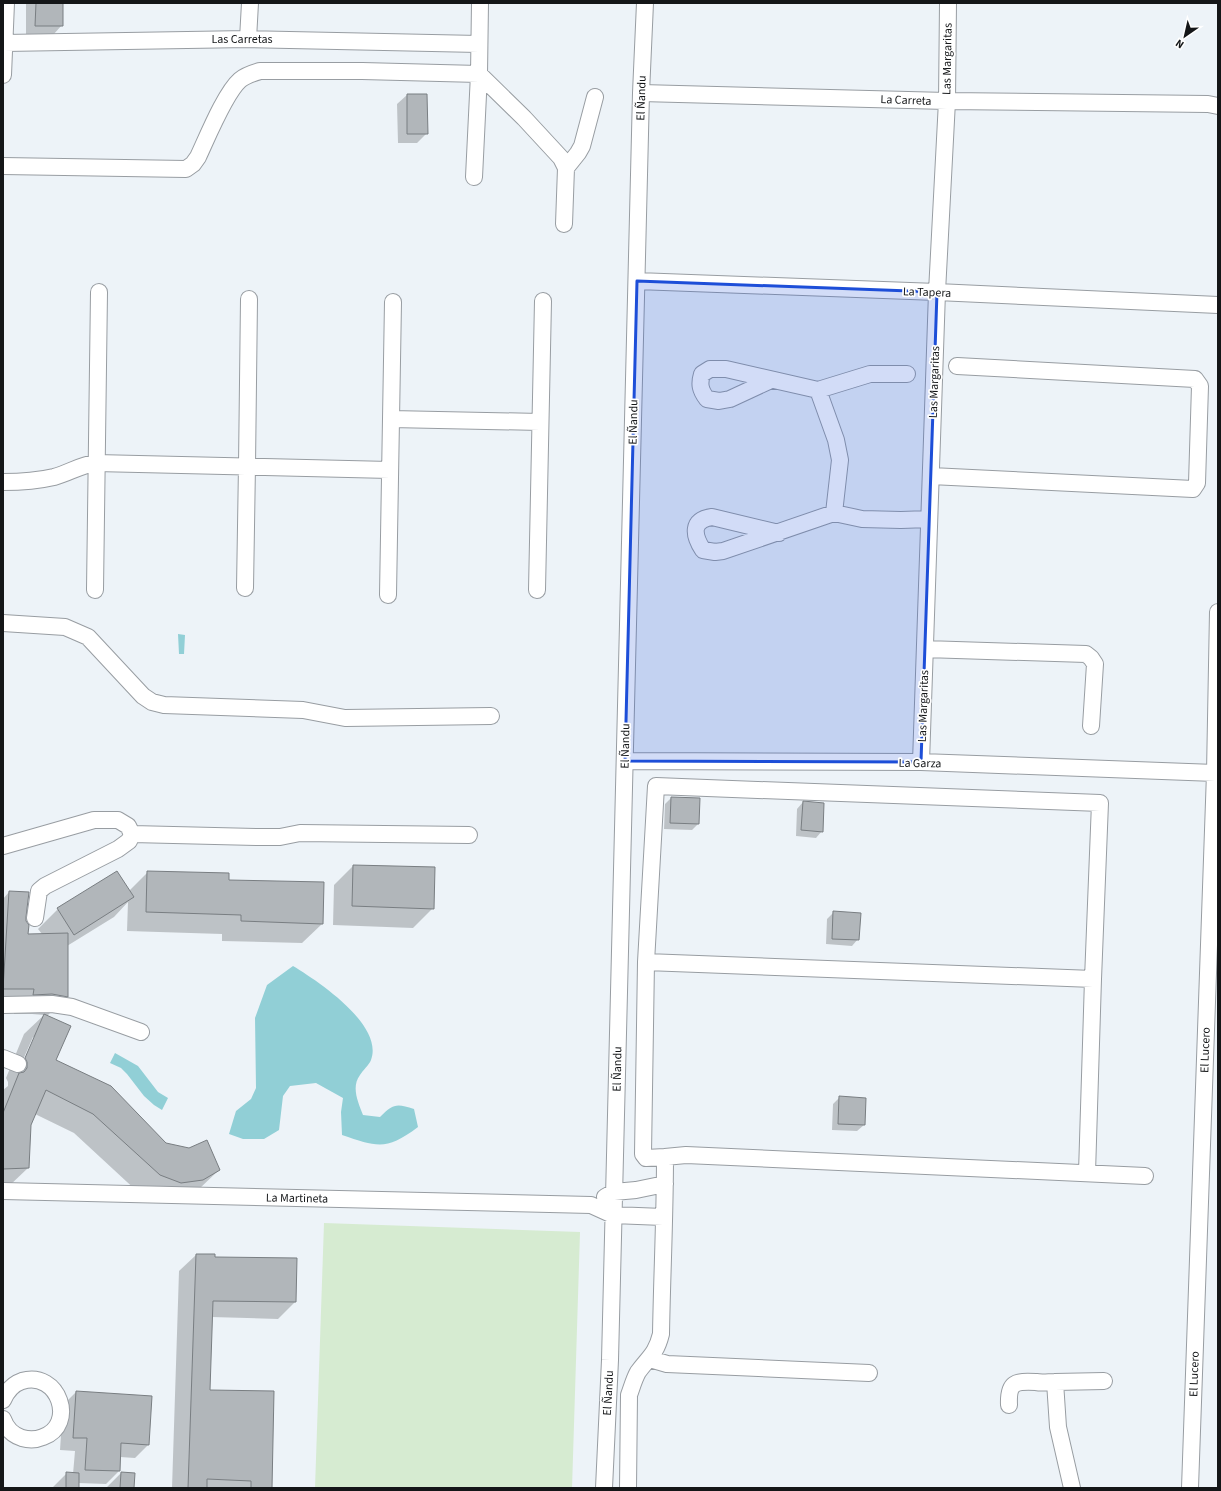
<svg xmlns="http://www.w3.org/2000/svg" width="1221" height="1491" font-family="'Source Sans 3',sans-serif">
	<rect width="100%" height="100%" fill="#edf3f8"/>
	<path fill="#d6ebd1" d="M324 1223 580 1232 572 1488H315Z"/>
	<path fill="#91cfd6" d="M178 634 185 635 184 654H179Z
		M293 966C318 981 384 1025 371 1060 369 1065 363 1070 360 1075 351 1087 358 1102 363 1115L380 1117C393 1104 396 1103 414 1109L418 1127C386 1151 378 1147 342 1135L341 1112 343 1098 316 1083 290 1086 283 1096 279 1130 264 1139H243L229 1134 236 1111 251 1099 256 1088 255 1018 267 985Z
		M115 1053 138 1066 158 1092 168 1098 162 1110 154 1105 144 1096 127 1074 121 1068 110 1063Z"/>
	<path fill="#0003" fill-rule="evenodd" d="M26 3H62V25L53 35H26Z
		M407 95 427 133 417 143H398L397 104Z
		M671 798 698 824 692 830 664 829 665 804Z
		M803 802 822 831 816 838 796 836 797 809Z
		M353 866 433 908 413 928 333 925 334 885Z
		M117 872 129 891 148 872 228 881 322 924 302 943 222 941V934L127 931 128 902 114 917 67 946V996L47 1016 55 1060 166 1144 219 1170 199 1189 140 1194 74 1133 35 1114 30 1125 28 1168 8 1187H3V1090L8 1086V1082L6 1078 24 1034 44 1015 32 1014H14V1008H3V899L9 892 25 917 27 935 42 934 38 929 58 909ZM33 1037H35L24 1063 22 1062Z
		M834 912 858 939 852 946 826 944 827 919Z
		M840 1097 865 1099 864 1125 857 1131 832 1130 833 1104Z
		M196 1255 214 1258 295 1302 278 1319 211 1317 209 1391 271 1488H172L179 1271Z
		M76 1392 148 1445 135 1458 120 1457 119 1471 106 1484 78 1483V1488H52L67 1473 73 1474 75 1451 60 1450 63 1405Z
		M121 1473 133 1488H106Z"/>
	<path fill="#b1b6ba" stroke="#797e82" d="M36 3H63V26H35Z
		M407 94H427L428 134H407Z
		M671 797 700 798 699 824 670 823Z
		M803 801 824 803 823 832 801 830Z
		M353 865 435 867 434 909 352 906Z
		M117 871 134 897 74 935 57 908Z
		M147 871 229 873V880L324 882 323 924 241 921V915L146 912Z
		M9 891 29 892 26 917V921L29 925 28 934 68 933V997L52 994 33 995 34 989H3Z
		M833 911 861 913 859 940 832 939Z
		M44 1014 71 1026 56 1060 111 1086 166 1143 189 1148 207 1140 220 1170 203 1180 181 1183 160 1175 93 1114 46 1090 31 1125 29 1168 3 1169V1113L19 1073 24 1072 27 1068V1062L25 1058Z
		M839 1096 866 1098 865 1125 838 1124Z
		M196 1254H215V1257L297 1258 296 1302 213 1301 210 1390 274 1391 272 1488H251V1481L207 1479V1488H188Z
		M76 1391 152 1396 149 1445 121 1443 120 1471 85 1470 87 1438H73Z
		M66 1472 79 1473V1488H66Z
		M121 1472 135 1473 134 1488H120Z"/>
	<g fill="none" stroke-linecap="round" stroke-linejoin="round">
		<defs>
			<path id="minor" d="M248 39 250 3
				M4 43 248 39 479 44
				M3 75 6 3
				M641 93 947 101 1208 104 1218 106
				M3 166 186 169 193 164 198 157C207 138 225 93 240 80 246 75 253 73 260 71H362L479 74 524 118 561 158 566 168
				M474 177 479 74 480 3
				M564 224 566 168 578 153 582 146 595 97
				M637 281 937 292 1218 305
				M771 380 730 399 719 401 707 399C700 390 699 384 702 374L710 369H726L818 390
				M391 419 540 422
				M931 476 1193 489 1197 483 1200 386 1195 379 957 366
				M3 482C20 482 37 481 54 477 69 473 80 465 96 463L390 470
				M834 513 840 460 836 440 818 390 870 374H907
				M779 533 712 517C691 520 693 535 703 550L715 552 723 551 834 513 862 519 901 520 929 519
				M245 588 247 465 249 299
				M95 590 99 292
				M537 590 543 301
				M388 595 393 302
				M3 623 65 627 88 637 143 696 152 702 164 705 303 710 345 718 491 716
				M925 649 1086 654 1091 658 1095 664 1091 726
				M625 761 921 762 1215 773
				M921 762 937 292 947 101 948 3
				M132 834 259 837H280L300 833 469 835
				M3 846 94 820H118L128 826 132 834 129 841 118 849 45 886 39 891 35 918
				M646 962 1093 979
				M3 1005 52 1004 72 1007 141 1032
				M3 1058 18 1064
				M665 1157 686 1155 1145 1176
				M3 1191 591 1205 613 1215 663 1217
				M605 1197 614 1192 636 1190 665 1184
				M650 1359 667 1364 869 1373
				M3 1400C7 1391 13 1384 22 1381 59 1370 77 1425 43 1437 36 1440 29 1440 22 1438 13 1435 6 1428 3 1419
				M1009 1405C1008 1382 1015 1381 1036 1382 1042 1383 1049 1382 1055 1382
				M604 1488 610 1360 641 93 645 3
				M628 1488 629 1395C632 1387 634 1379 638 1372 649 1357 656 1354 661 1334 662 1275 665 1216 665 1157L646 1158 643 1154 646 962 656 786 1100 803 1093 979 1087 1173
				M1072 1488 1058 1427 1055 1382 1104 1381
				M1190 1488 1215 773 1218 612"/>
		</defs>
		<use href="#minor" stroke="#989da2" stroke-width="18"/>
		<use href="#minor" stroke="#fff" stroke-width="16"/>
	</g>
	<path fill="#1d4ed8" fill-opacity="0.2" stroke="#1d4ed8" stroke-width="3" stroke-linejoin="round" d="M637 281 937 292 921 762 625 761Z"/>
	<g text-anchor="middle" stroke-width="3.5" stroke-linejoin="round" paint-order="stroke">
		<g font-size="12" fill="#141618" stroke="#fff">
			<text x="242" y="43">Las Carretas</text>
			<text transform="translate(947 59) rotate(-89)" y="4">Las Margaritas</text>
			<text transform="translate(641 98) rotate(-88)" y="4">El Ñandu</text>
			<text transform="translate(906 100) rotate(2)" y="4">La Carreta</text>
			<text transform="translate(927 292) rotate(2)" y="4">La Tapera</text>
			<text transform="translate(934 382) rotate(-88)" y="4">Las Margaritas</text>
			<text transform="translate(633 422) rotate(-89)" y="4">El Ñandu</text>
			<text transform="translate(923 706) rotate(-88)" y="4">Las Margaritas</text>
			<text transform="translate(625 746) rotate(-89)" y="4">El Ñandu</text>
			<text transform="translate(920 763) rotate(1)" y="4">La Garza</text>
			<text transform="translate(1205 1050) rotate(-88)" y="4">El Lucero</text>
			<text transform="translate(617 1069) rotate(-89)" y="4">El Ñandu</text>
			<text transform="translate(297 1198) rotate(1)" y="4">La Martineta</text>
			<text transform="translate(1194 1374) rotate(-88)" y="4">El Lucero</text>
			<text transform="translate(608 1393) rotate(-87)" y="4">El Ñandu</text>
		</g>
	</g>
	<rect width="1221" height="1491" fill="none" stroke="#141618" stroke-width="8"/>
	<g transform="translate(1185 36) rotate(214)" stroke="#ffffff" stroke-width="3" paint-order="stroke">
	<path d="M0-3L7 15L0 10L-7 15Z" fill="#141618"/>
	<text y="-6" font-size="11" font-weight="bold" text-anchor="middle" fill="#141618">N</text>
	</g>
</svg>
